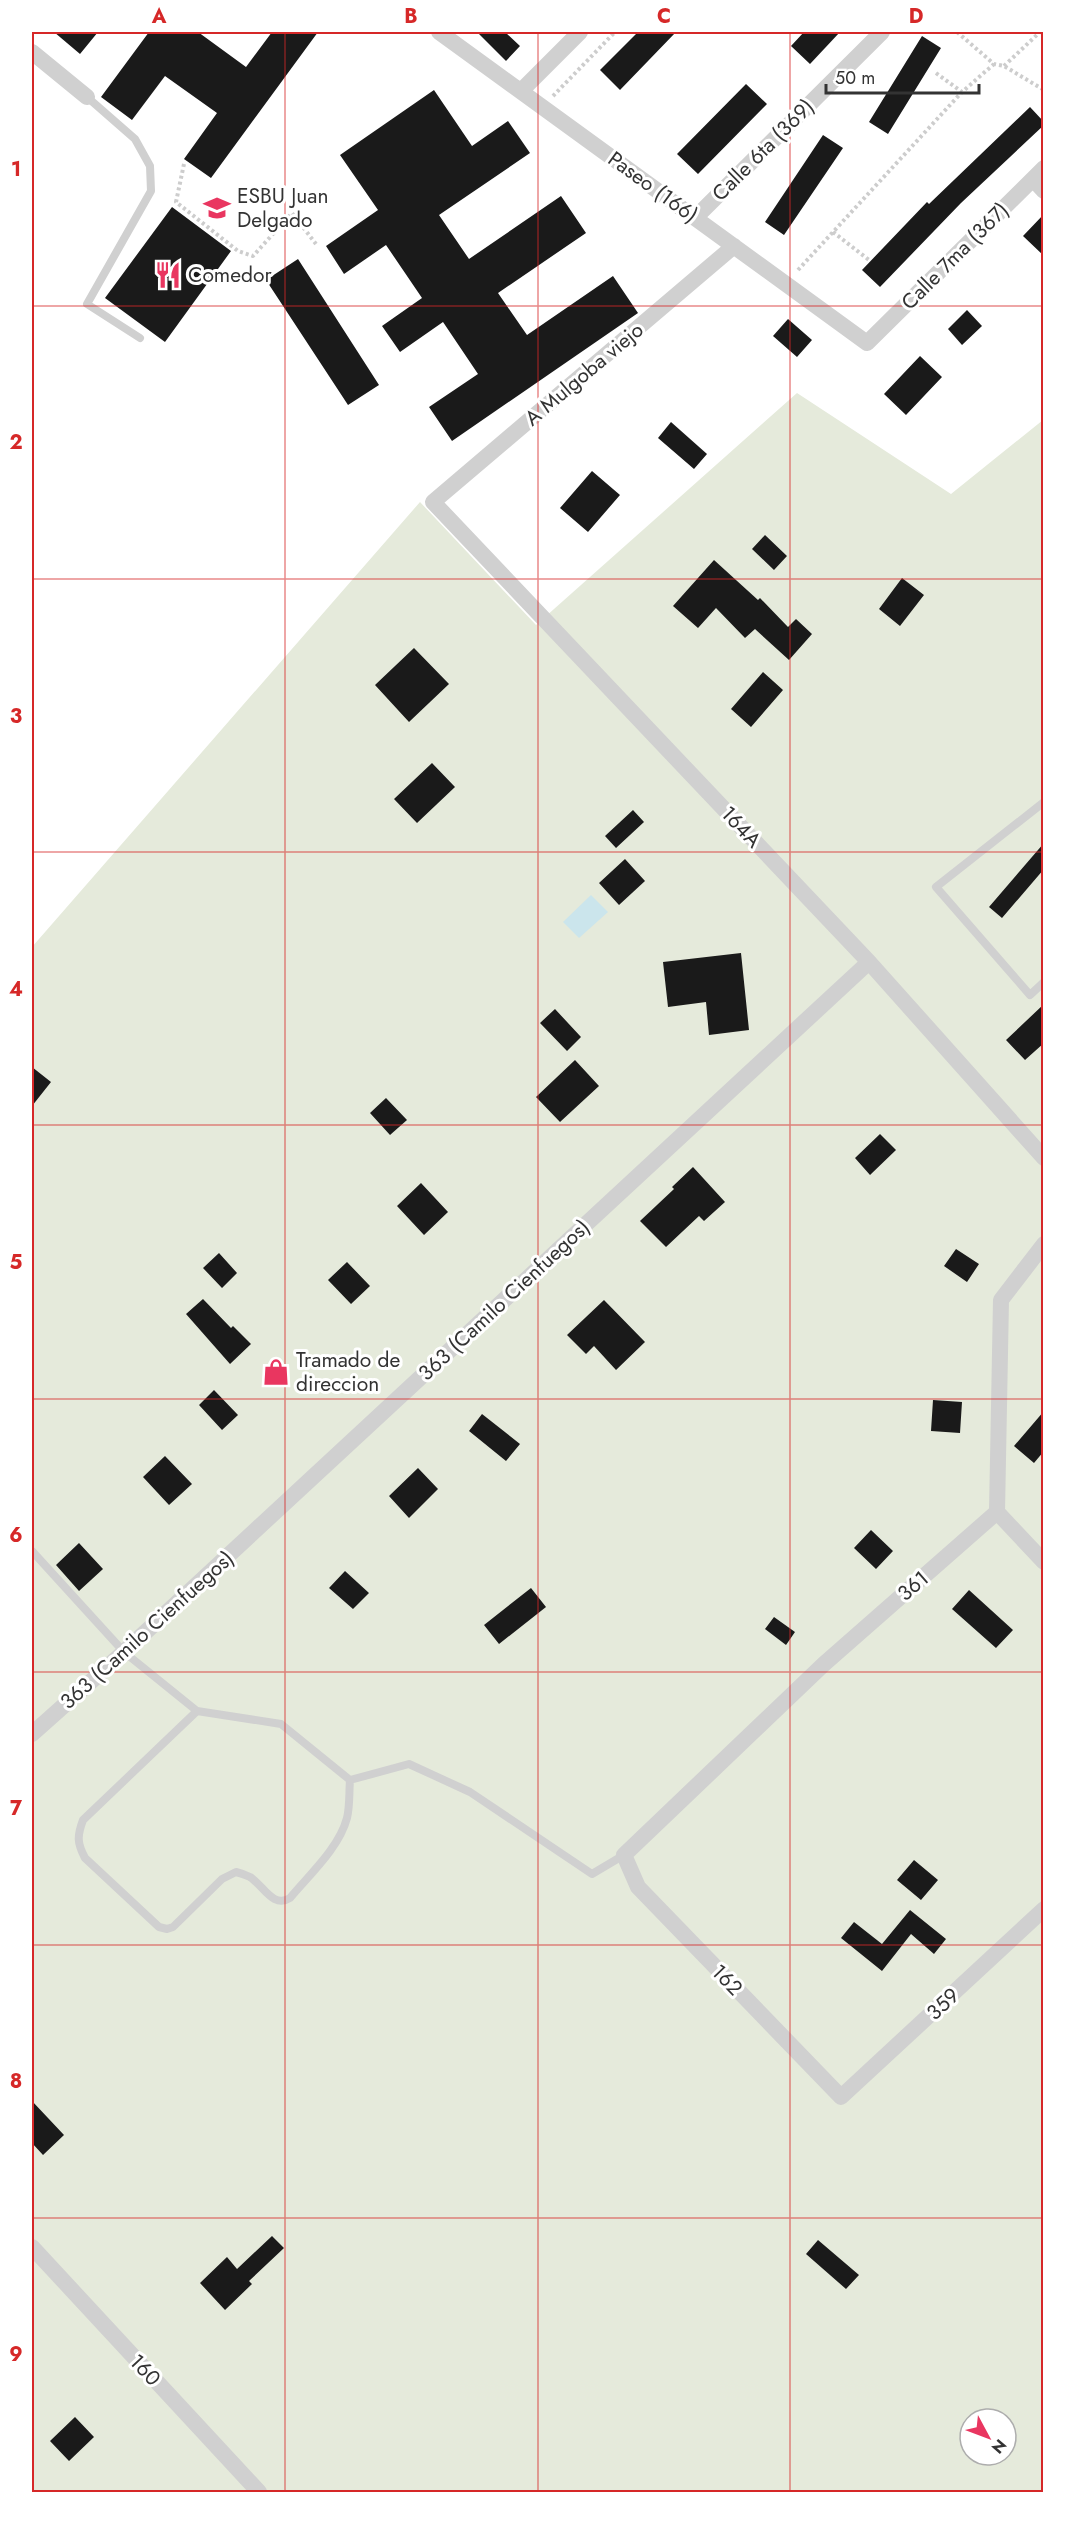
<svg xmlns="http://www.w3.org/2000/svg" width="1075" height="2524" font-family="Jost,sans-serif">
	<rect width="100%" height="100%" fill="#fff"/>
	<path fill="#e5eadb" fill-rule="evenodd" d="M797 393 951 494 1043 420V2492H32V947L420 502 536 625ZM970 2419H1006V2455H970Z"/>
	<path fill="#cbe5ec" d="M591 895 608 912 579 938 563 922Z"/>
	<path fill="#1a1a1a" d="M54 32H98L80 54Z
		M149 32H198L246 67 272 32H318L211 178 184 159 217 113 165 76 132 120 101 97Z
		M477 32H505L520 46 506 61Z
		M638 32H676L620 90 600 70Z
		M804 32H840L810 64 791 46Z
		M922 36 941 48 888 134 869 122Z
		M746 84 767 104 698 174 677 154Z
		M434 90 472 146 508 121 530 153 439 215 469 259 561 196 586 233 498 293 527 335 613 276 638 313 452 441 429 407 478 374 443 322 400 352 382 326 422 298 386 245 344 274 326 246 378 210 340 155Z
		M1030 107 1044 122V125L961 203 880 287 862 270 927 202 929 204Z
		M823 135 843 148 784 235 765 222Z
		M172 207 231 251 165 342 105 298Z
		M1044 214V256L1023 236Z
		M298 259 379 385 348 405 266 280Z
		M967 310 982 326 962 345 948 329Z
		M788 319 812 340 797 357 773 336Z
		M920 356 942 377 906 415 884 394Z
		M671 422 707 454 694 469 658 438Z
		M592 471 620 495 588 532 560 508Z
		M765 535 787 556 774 570 752 549Z
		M714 560 758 600 760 598 788 627 796 619 812 634 789 660 755 629 745 638 716 608 698 628 673 606Z
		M902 578 924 595 900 626 879 609Z
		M414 648 449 684 409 722 375 685Z
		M763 672 783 690 751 727 731 709Z
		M432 763 455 787 417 823 394 799Z
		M633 810 644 822 616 848 605 836Z
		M1044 843V869L1002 918 989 907Z
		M625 859 645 881 619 905 599 883Z
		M741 953 749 1030 709 1035 706 1002 668 1007 663 962Z
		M1044 1004V1043L1025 1060 1006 1040Z
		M555 1009 581 1037 567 1051 540 1023Z
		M575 1060 599 1086 560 1122 536 1097Z
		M32 1067 51 1082 32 1106Z
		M386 1098 407 1120 390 1135 370 1113Z
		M880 1134 896 1150 870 1175 855 1158Z
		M693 1167 725 1202 704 1221 699 1216 666 1247 640 1221 674 1189 672 1187Z
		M421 1183 448 1212 424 1235 397 1206Z
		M956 1249 979 1264 967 1282 944 1266Z
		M219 1253 237 1273 222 1288 203 1268Z
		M347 1262 370 1286 351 1304 328 1280Z
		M203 1299 231 1328 233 1326 251 1344 230 1364 186 1314Z
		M604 1300 645 1342 616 1370 594 1346 586 1354 567 1335Z
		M214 1390 238 1415 222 1430 199 1405Z
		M933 1400 962 1402 960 1433 931 1431Z
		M1044 1411V1451L1034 1463 1014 1446Z
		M482 1414 520 1444 506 1461 469 1431Z
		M165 1456 192 1484 169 1505 143 1477Z
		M418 1468 438 1489 409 1518 389 1496Z
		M871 1530 893 1551 876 1569 854 1548Z
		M79 1543 103 1569 79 1591 56 1565Z
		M345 1571 369 1593 353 1609 329 1588Z
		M531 1588 546 1607 499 1644 484 1625Z
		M969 1590 1013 1630 996 1648 952 1609Z
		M774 1617 795 1632 786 1645 765 1629Z
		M914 1860 938 1880 921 1900 897 1880Z
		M910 1910 946 1939 934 1954 911 1934 882 1971 841 1938 854 1922 882 1944Z
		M32 2101 64 2135 43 2155 32 2143Z
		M272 2236 284 2248 249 2281 252 2284 225 2310 200 2283 227 2257 237 2269Z
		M818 2240 859 2275 846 2289 806 2254Z
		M75 2417 94 2437 69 2461 50 2441Z"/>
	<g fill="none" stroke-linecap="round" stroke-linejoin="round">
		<path stroke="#cdcdcd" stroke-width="4" stroke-dasharray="3 3" stroke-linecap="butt" d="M957 32 994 64 1004 66 1044 90
			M1004 66 1040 32
			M936 73 962 92
			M553 96 615 32
			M184 164 176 202 238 251 253 256 292 213 316 244
			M833 232 869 260
			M798 270 962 92 994 64"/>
		<path stroke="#d0d0d0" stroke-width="8" d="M87 97 135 139 150 166 151 191 87 304 140 338
			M1044 802 936 887 1030 995 1044 982
			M32 1551 124 1652 197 1711 281 1724 350 1780 409 1764 470 1792 592 1874 624 1855
			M197 1711 83 1820C77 1836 77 1843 85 1858L159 1927 167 1929 173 1927 222 1879 236 1872C240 1873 246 1875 250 1877 263 1885 273 1909 290 1898 310 1874 339 1848 347 1818 350 1806 349 1792 350 1780"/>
		<path stroke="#d0d0d0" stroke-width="16" d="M439 32 867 343 1044 168
			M32 52 87 97
			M521 91 580 32
			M1033 179 1044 191
			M695 218 882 32
			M734 246 433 502 869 962 1044 1158
			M1044 1244 1001 1300 997 1512 824 1664 624 1855 638 1887 841 2097 1044 1909
			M997 1512 1044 1562
			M32 1734 124 1652 869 962
			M32 2247 259 2492"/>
	</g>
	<path fill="none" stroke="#d62828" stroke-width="1.5" stroke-opacity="0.55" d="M285 32V2492M538 32V2492M790 32V2492M32 306H1044M32 579H1044M32 852H1044M32 1125H1044M32 1399H1044M32 1672H1044M32 1945H1044M32 2218H1044"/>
	<defs>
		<symbol id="school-bare" viewBox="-9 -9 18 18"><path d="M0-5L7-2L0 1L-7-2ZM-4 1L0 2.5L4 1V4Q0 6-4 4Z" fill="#e93660" stroke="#fff" stroke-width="2.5" paint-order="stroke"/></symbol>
		<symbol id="restaurant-bare" viewBox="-9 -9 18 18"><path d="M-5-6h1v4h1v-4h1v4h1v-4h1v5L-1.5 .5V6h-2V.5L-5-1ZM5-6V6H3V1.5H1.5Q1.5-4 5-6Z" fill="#e93660" stroke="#fff" stroke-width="2.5" paint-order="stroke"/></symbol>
		<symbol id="shop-bare" viewBox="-9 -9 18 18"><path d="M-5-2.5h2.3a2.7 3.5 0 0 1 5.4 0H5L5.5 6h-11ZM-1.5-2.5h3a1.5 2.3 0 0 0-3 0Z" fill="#e93660" stroke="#fff" stroke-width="2.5" paint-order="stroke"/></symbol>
	</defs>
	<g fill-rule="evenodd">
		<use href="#school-bare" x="198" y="189" width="38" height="38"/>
		<use href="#restaurant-bare" x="149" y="256" width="38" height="38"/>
		<use href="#shop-bare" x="257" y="1353" width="38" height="38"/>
	</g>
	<g text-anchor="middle" stroke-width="6" stroke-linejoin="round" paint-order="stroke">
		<g font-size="21" fill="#333" stroke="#fff">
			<text transform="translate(763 150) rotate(-45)" y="7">Calle 6ta (369)</text>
			<text transform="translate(653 187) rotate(36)" y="7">Paseo (166)</text>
			<text transform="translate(955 256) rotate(-45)" y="7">Calle 7ma (367)</text>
			<text transform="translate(584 374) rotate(-40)" y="7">A Mulgoba viejo</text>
			<text transform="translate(741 827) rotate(47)" y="7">164A</text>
			<text transform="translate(504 1300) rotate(-43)" y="7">363 (Camilo Cienfuegos)</text>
			<text transform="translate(913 1586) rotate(-41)" y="7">361</text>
			<text transform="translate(147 1630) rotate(-42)" y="7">363 (Camilo Cienfuegos)</text>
			<text transform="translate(727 1980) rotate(46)" y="7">162</text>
			<text transform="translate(943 2004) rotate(-43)" y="7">359</text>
			<text transform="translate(145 2370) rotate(47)" y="7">160</text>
		</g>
		<g font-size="21" fill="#333" stroke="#fff" text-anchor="start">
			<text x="237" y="203">ESBU Juan<tspan x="237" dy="24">Delgado</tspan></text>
			<text x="188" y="282">Comedor</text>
			<text x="296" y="1367">Tramado de<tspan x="296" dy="24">direccion</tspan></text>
		</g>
	</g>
	<rect width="1075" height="2524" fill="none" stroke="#ffffff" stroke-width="66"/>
	<g transform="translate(988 2437) rotate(131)"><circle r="28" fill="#ffffff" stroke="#adadad" stroke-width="1.5"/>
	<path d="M0-4.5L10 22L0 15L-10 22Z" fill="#e93660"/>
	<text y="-9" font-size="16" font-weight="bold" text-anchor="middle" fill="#333333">N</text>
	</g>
	<path d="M826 84v9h153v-9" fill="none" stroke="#333333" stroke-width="3"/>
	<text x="835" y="84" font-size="18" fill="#333333" stroke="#ffffff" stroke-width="4.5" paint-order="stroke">50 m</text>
	<rect x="33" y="33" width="1009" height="2458" fill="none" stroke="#d62828" stroke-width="2"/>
	<g font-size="20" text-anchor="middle" font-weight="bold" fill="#d62828">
		<text x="159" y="23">A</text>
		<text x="411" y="23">B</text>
		<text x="664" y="23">C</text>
		<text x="916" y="23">D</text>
		<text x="16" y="176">1</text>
		<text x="16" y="449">2</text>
		<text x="16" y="723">3</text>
		<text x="16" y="996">4</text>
		<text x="16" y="1269">5</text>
		<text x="16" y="1542">6</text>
		<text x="16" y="1815">7</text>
		<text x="16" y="2088">8</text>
		<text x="16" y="2361">9</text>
	</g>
</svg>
